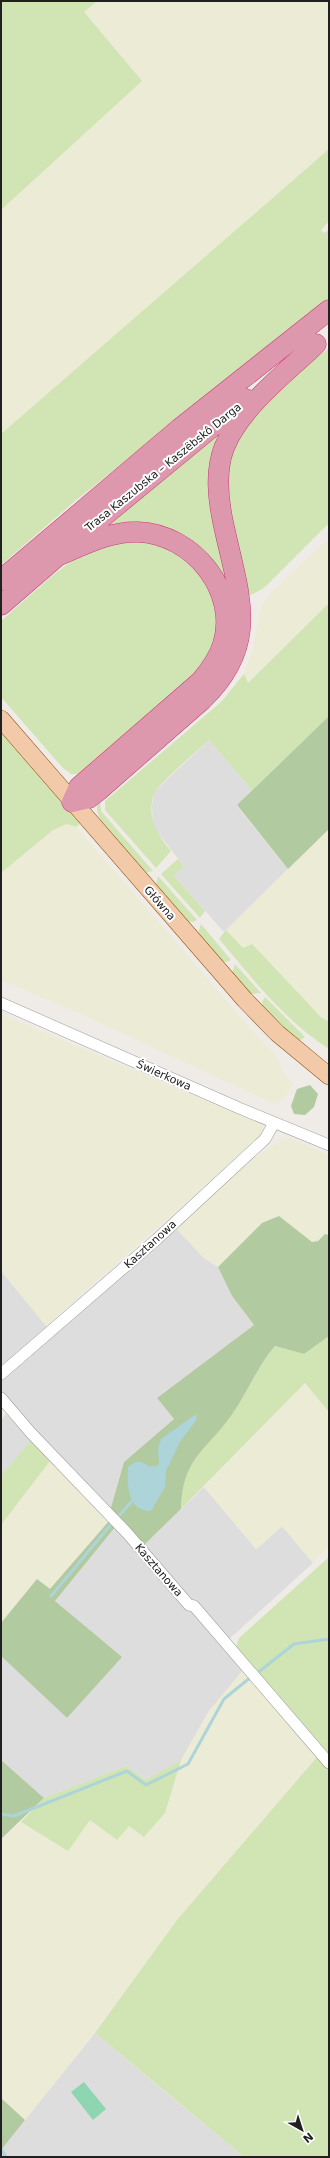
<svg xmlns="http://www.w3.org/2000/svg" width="330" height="2158" font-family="'DejaVu Sans',sans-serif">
	<rect width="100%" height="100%" fill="#efece7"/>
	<path fill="#dedddd" d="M209 740 252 790 237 806 288 869 224 932 174 876 184 866 153 827 152 805 155 791Z
		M174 1226 203 1257 218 1267 232 1296 254 1325 157 1398 174 1419 124 1462 110 1511 35 1432 1 1392V1378Z
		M1 1271 50 1330 1 1371Z
		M6 1414 31 1440 1 1476V1420Z
		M204 1487 256 1549 282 1526 313 1563 227 1641 143 1546Z
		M116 1526 244 1669 209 1711 181 1760 146 1780 126 1766 44 1798 1 1760V1656L67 1718 121 1657 55 1601Z
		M95 2033 170 2096 244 2157H1V2150Z"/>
	<path fill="#ecebd5" d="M97 1H329V149L1 434V210L142 81 84 12Z
		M329 540V603L247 683 244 674 253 650 260 609 266 598 321 545Z
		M67 824 76 827 251 1029 277 1057 284 1074 293 1084 284 1099 274 1104 85 1016 1 980V873L53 830Z
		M329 829V1022L243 948 226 930Z
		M1 1014 260 1124 263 1127 264 1131 260 1136 237 1157 46 1326 1 1271Z
		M290 1138 329 1155V1231L318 1241 312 1242 262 1223 218 1267 203 1257 174 1226 256 1157 283 1139Z
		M305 1383 329 1412V1547L313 1563 282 1526 257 1549 204 1487Z
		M50 1461 109 1521 50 1590 37 1579 1 1623V1525Z
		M244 1669 318 1756 177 1920 95 2033 25 2120 1 2098V1839L21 1822 68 1851 90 1820 116 1840 129 1826 144 1837 165 1813 181 1760 209 1711Z"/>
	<path fill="#d1e4b3" d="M1 1H97L84 12 142 81 1 210Z
		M329 149V221L321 230 324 233 329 230V299L75 501 1 565V434Z
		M329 348V523L264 588 245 598 223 487 233 440 282 384Z
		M226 427 220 444 236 611 222 661 209 561 104 528Z
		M122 539 171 546 213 588 219 633 202 670 79 774H71L62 767 1 697V621L53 575 80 555Z
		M329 603V716L252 790 209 740C199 749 159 784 155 792 145 815 157 835 171 851L156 868 105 810V801L221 702 244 674 248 683Z
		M1 732 80 824 76 827 67 824 53 830 1 873Z
		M100 798 101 811 153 871 145 873 100 819C96 811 96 805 100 798Z
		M178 859 184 866 174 876 205 911 200 918 161 874Z
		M158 876 197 920 193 922 187 921 156 885Z
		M201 924 231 960 226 962 221 961 198 933Z
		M226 930 243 948 252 944 321 1017 329 1022V1049C285 1021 252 978 219 939Z
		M235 964 261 993 251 994 232 973Z
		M265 997 305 1037 299 1041C288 1032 264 1015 262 1002Z
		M329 1336V1412L305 1383 181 1509C183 1456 207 1451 233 1413 248 1391 257 1367 275 1346L304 1354Z
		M31 1440 50 1461 1 1525V1476Z
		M329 1557V1757L236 1647 239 1638Z
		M318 1756 329 1769V2157H244L95 2033 177 1920Z
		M181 1760 165 1813 144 1837 129 1826 117 1840 90 1820 68 1851 21 1822 44 1798 126 1766 146 1780Z"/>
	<path fill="#b2caa0" d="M329 716V829L288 869 237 805Z
		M310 1085 318 1094 314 1107 305 1115 294 1114 291 1106 297 1089Z
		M279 1216 312 1242 318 1241 325 1234 329 1235V1336L304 1354 275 1346C257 1367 248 1391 233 1413 207 1451 183 1456 181 1509L143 1546 110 1511 124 1462 174 1419 157 1398 254 1325 232 1296 218 1267 262 1223Z
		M109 1521 116 1526 55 1601 122 1657 67 1718 1 1656V1623L37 1579 50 1589Z
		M1 1760 44 1798 1 1839Z
		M1 2098 25 2120 1 2150Z"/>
	<path fill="#8ed6b1" d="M84 2082 106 2109 93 2120 71 2092Z"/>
	<path fill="#add4d8" d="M196 1414 197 1419 180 1442 166 1471 165 1487 151 1511C127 1511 127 1485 128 1467 137 1460 140 1460 150 1467L159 1465 158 1449 161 1439Z"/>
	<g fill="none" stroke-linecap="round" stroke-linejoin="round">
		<path stroke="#add4d8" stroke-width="3" d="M117 1518 133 1500
			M51 1596 113 1522
			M256 1674 294 1644 329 1639
			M1 1814 14 1816 127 1771 146 1785 188 1764 224 1699 251 1677
			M1 2149 6 2157"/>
		<defs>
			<path id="street" d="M1 1003 239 1108 329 1145
				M1 1374 157 1239 265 1139 274 1123
				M1 1398 31 1433 127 1533 189 1605 194 1606 329 1763"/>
			<path id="primary" d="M1 719 245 1000 277 1033 329 1076"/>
			<path id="highway" d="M55 557C82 546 109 531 138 532 193 534 239 591 223 644 219 658 210 670 201 681L79 787 72 802
				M1 580 179 429 329 310
				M1 605 99 520 246 399
				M72 802 89 798 98 791 202 700C262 642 238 594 223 522 218 498 215 472 224 448 240 407 286 373 316 344"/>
		</defs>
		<use href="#street" stroke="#9d9d9d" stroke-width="12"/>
		<use href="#primary" stroke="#8c5310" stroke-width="18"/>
		<use href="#highway" stroke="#c9397c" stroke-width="21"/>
		<use href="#street" stroke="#fff" stroke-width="11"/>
		<use href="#primary" stroke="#f3caa9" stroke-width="17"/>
		<use href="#highway" stroke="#de98ad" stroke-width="20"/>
	</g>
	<g text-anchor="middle" stroke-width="4" stroke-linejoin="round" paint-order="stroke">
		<g font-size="11" fill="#202020" stroke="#fff">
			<text transform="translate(163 467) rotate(-39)" y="4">Trasa Kaszubska – Kaszëbskô Darga</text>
			<text transform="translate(160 903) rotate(49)" y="4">Główna</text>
			<text transform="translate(164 1075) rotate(24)" y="4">Świerkowa</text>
			<text transform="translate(150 1244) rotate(-42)" y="4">Kasztanowa</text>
			<text transform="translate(159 1570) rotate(49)" y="4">Kasztanowa</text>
		</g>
	</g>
	<rect width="330" height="2158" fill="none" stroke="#202020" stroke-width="4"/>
	<g transform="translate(302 2130) rotate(141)" stroke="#ffffff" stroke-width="3" paint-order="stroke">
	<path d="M0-3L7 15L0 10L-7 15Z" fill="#202020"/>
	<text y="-6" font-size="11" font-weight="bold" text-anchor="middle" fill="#202020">N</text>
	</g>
</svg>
